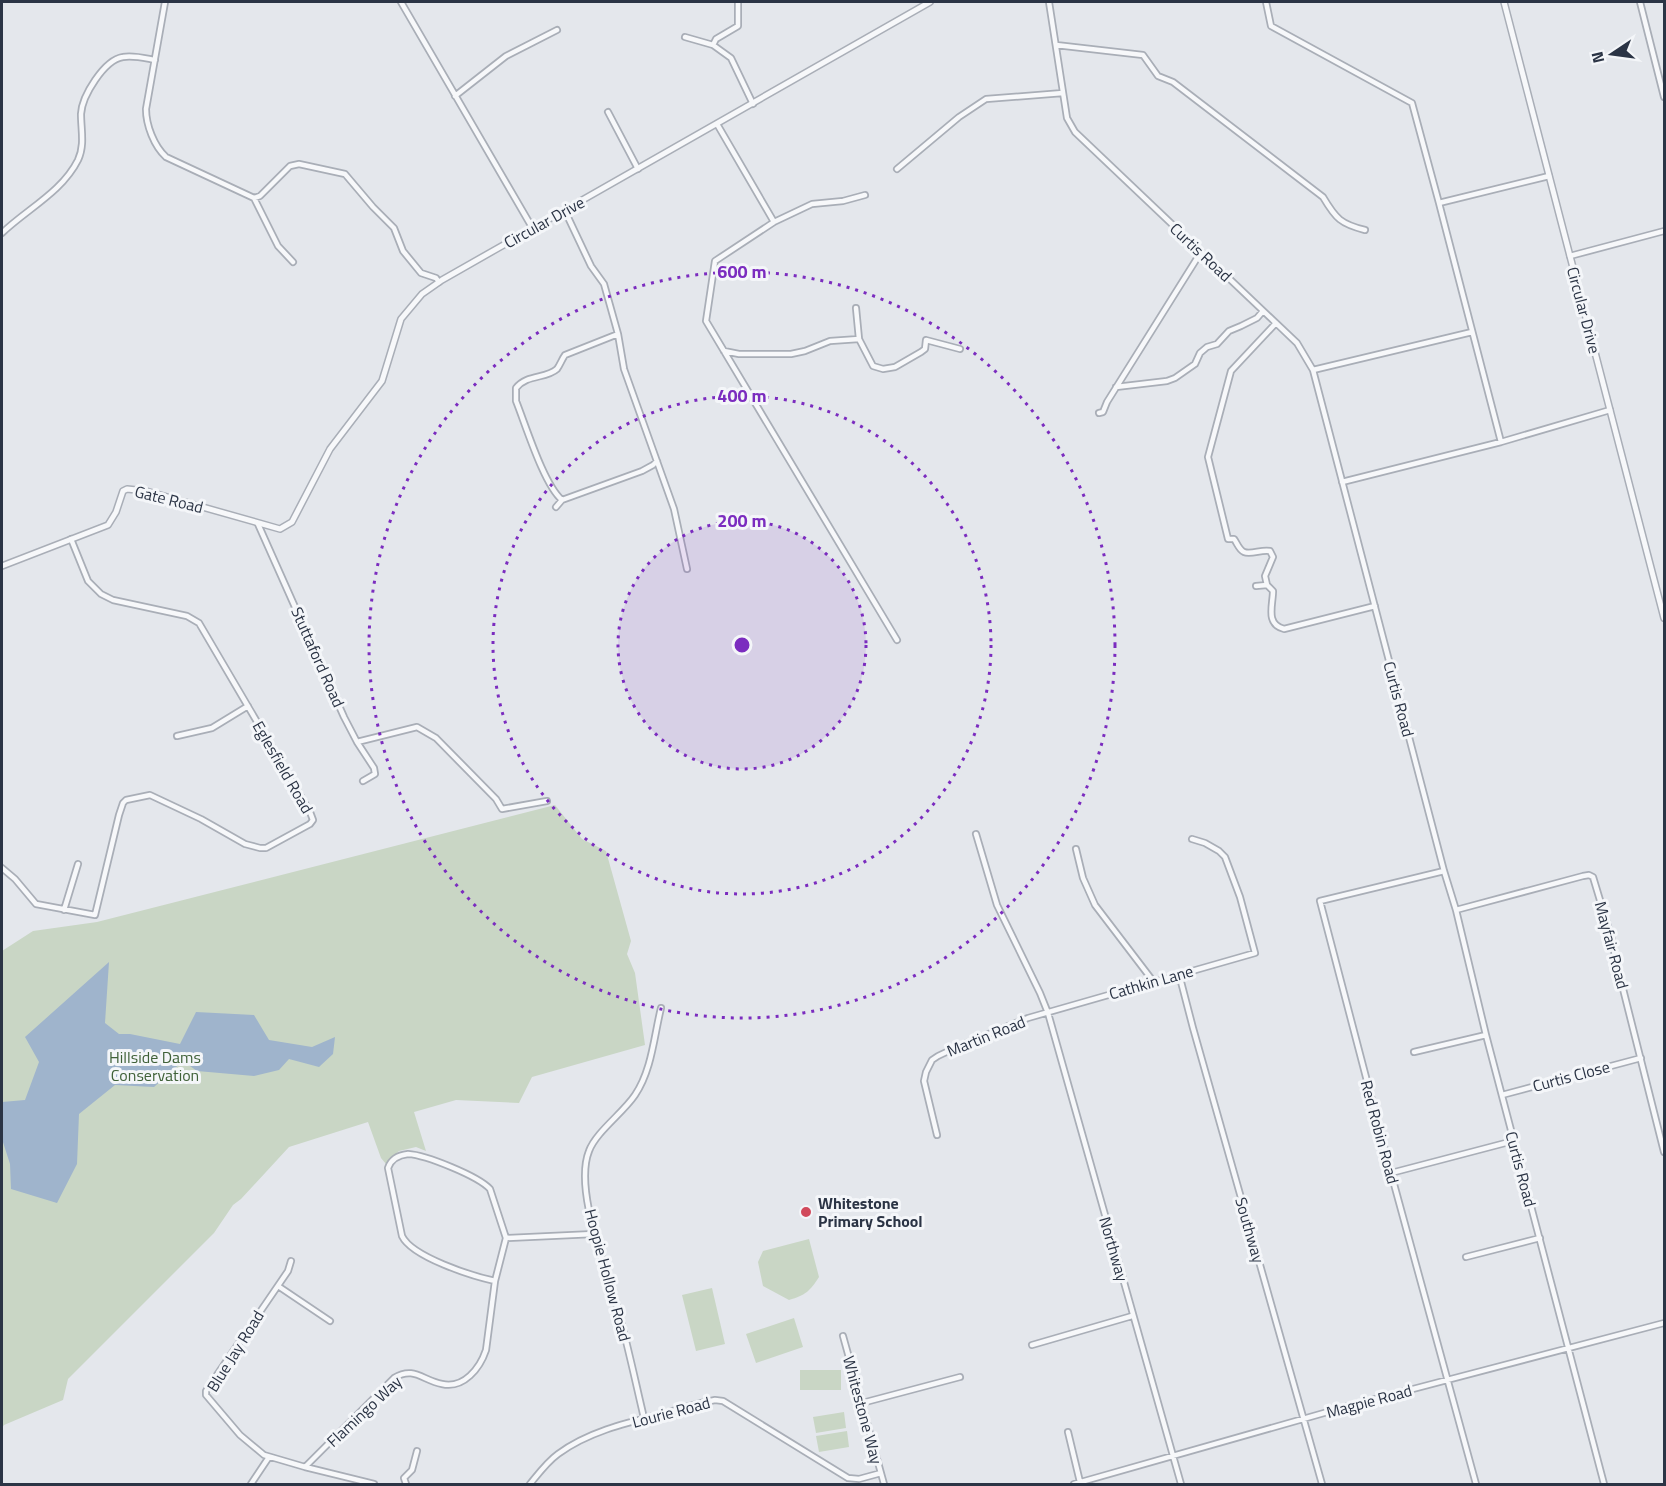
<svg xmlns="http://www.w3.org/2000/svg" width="1666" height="1486" font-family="'Titillium Web',sans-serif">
	<rect width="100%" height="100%" fill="#e4e7ec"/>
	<path fill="#c9d6c5" d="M555 805 582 839 606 851 631 941 627 954 635 973 645 1045 532 1077 519 1103 456 1100 414 1112 426 1151 416 1147 399 1151 389 1161 388 1164H386L381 1158 368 1122 289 1147 241 1199 233 1205 214 1233 68 1379 63 1400 4 1425 2 1428V951L33 931 97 922Z
		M809 1239 819 1277C810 1291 806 1295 789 1300L763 1286 758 1262 763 1251Z
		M712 1288 725 1344 696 1351 682 1295Z
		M794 1318 803 1347 756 1363 746 1334Z
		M800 1370H841V1390H800Z
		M844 1412 846 1428 816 1433 813 1417Z
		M847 1431 849 1447 819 1452 816 1436Z"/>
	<path fill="#9fb4cc" d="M109 962 105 1023 119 1034H130L180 1044 196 1012 254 1015 269 1040 312 1047 335 1037 333 1054 319 1067 289 1059 279 1070 254 1076 197 1071 183 1061 154 1087 115 1085 79 1114 77 1164 57 1203 11 1189 10 1164 2 1139V1102L25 1100 39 1062 25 1037Z"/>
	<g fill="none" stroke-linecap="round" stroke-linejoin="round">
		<defs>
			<path id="minor" d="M165 2 146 109C146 125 154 146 166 157L254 198 278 246 293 262
				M401 2 533 229
				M1049 2 1067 118 1075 132 1297 343 1313 370 1444 871 1456 910 1486 1035 1604 1484
				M1266 2 1271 26 1412 103 1439 203 1501 442
				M1640 2 1664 97
				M685 37 713 45 731 58 753 104
				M713 45 716 39 738 26V2
				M1056 45 1143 55 1158 76 1173 82 1323 197C1336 219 1341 224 1365 230
				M455 96 506 56 557 30
				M608 112 638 169
				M717 124 774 222
				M897 169 959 117 986 99 1063 93
				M865 195 843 201 812 204 774 222 715 261 706 321 897 640
				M254 198 260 196 290 166 299 164 345 174 373 207 394 228 403 251 421 273 436 278 439 282
				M1439 203 1549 176
				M565 211 591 266 604 284 618 334 624 369 674 509 687 569
				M2 233C27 209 62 192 78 160 85 145 81 130 81 114 82 96 104 60 123 57 133 55 144 58 155 60
				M1570 256 1664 231
				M856 308 859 339
				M724 351 739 354H791L805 351 830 341 859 339 873 366 883 369 895 367 921 352 925 349 926 340 960 349
				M1313 370 1472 332
				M1116 387 1167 381 1175 378 1195 364 1200 353 1207 347 1217 344 1229 331 1241 326 1257 318 1263 311
				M1099 413 1103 412 1107 402 1201 252
				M1342 482 1501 442 1610 410
				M562 500C544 485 526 426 516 401V388C527 374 546 379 557 369 560 365 562 359 565 355L618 334
				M556 507 562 500 642 471 653 465 657 461
				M258 524 344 717 357 742 374 768 375 774 363 781
				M1267 585 1265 576 1273 557 1270 551C1262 549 1251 555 1244 552 1239 550 1237 543 1234 539H1228L1208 457 1231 371 1276 323
				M1256 586 1267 585 1273 591C1273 605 1265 624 1284 629L1375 606
				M177 736 212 728 248 706
				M357 742 417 727 436 738 496 799 502 809 547 801
				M976 834 997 905 1040 993 1048 1013 1181 1484
				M1076 849 1083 878 1095 905 1153 981
				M2 868 15 879 36 904 95 915 119 815 123 803 126 800 150 795 201 819 245 844 260 848H266L310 824 313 820 310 812 199 623 187 616 113 600 101 594 88 581 71 539
				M1444 871 1320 901 1391 1173 1476 1484
				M64 910 78 864
				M1456 910 1583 876 1589 875 1593 877 1612 940 1616 961 1664 1152
				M1179 974 1193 1028 1322 1484
				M1414 1052 1486 1035
				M1502 1095 1641 1058
				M937 1135 924 1081 926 1072 932 1060 938 1056 957 1047 1028 1018 1255 953 1240 897 1225 857 1219 851 1205 843 1192 839
				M408 1154C426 1155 478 1176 490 1189L506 1238 495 1281C472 1276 412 1257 402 1236L388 1168C391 1159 399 1155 408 1154Z
				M1391 1173 1513 1141
				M506 1238 594 1234
				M1466 1257 1540 1238
				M291 1261 288 1271 206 1391V1395L240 1435 264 1455 305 1467 374 1484
				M278 1286 330 1321
				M843 1336 884 1484
				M1032 1345 1132 1316
				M862 1403 960 1377
				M644 1418C635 1380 627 1341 616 1303 605 1264 574 1189 589 1151 596 1132 623 1113 635 1095 652 1070 654 1036 661 1008
				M1068 1432 1080 1482
				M305 1467 394 1378C414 1366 422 1380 442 1384 464 1389 480 1368 486 1350L495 1281
				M251 1484 269 1457
				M406 1484 404 1478 412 1470 417 1451
				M530 1484C539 1473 547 1462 558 1454 589 1431 630 1422 666 1413 682 1408 699 1403 715 1400L723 1401 848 1478 859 1479 881 1473
				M1074 1484 1352 1405 1664 1323"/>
			<path id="tertiary" d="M1504 2 1664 618
				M2 566 108 525 116 512 123 491 127 489 146 491 280 529 292 522 330 449 382 381 401 319 422 294 442 280 930 2"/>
		</defs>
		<use href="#minor" stroke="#a9aeb7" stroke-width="8"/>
		<use href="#tertiary" stroke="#a9aeb7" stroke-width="8"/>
		<use href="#minor" stroke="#f7f8fa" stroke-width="4.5"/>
		<use href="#tertiary" stroke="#f7f8fa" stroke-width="5"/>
	</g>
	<circle cx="742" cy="645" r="124" fill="#7b2cbf" fill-opacity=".12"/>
	<g fill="none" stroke="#7b2cbf" stroke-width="3" stroke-dasharray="3 6">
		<circle cx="742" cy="645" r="124"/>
		<circle cx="742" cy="645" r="249"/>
		<circle cx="742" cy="645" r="373"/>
	</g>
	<circle fill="#d1495b" stroke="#f4f6f9" stroke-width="2" cx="806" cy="1212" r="6"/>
	<g text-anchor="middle" stroke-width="6" stroke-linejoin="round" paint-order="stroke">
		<g font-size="16" fill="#2b3445" stroke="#f4f6f9">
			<text transform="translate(544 222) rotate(-29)" y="6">Circular Drive</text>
			<text transform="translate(1201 252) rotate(43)" y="6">Curtis Road</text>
			<text transform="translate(1584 310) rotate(75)" y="6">Circular Drive</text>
			<text transform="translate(169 499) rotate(14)" y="6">Gate Road</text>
			<text transform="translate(318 657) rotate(66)" y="6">Stuttaford Road</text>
			<text transform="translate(1399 699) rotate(75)" y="6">Curtis Road</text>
			<text transform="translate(283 767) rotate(60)" y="6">Eglesfield Road</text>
			<text transform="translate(1612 945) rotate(75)" y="6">Mayfair Road</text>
			<text transform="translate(1151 982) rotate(-16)" y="6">Cathkin Lane</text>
			<text transform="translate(986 1036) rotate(-22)" y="6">Martin Road</text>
			<text transform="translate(1571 1076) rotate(-15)" y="6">Curtis Close</text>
			<text transform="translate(1380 1132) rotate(75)" y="6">Red Robin Road</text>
			<text transform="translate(1521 1169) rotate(75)" y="6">Curtis Road</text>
			<text transform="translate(1250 1230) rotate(74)" y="6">Southway</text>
			<text transform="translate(1114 1249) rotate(74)" y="6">Northway</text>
			<text transform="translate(608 1275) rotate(75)" y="6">Hoopie Hollow Road</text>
			<text transform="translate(235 1351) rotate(-58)" y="6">Blue Jay Road</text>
			<text transform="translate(1369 1401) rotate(-15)" y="6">Magpie Road</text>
			<text transform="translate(863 1410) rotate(75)" y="6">Whitestone Way</text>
			<text transform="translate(364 1411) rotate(-43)" y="6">Flamingo Way</text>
			<text transform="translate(671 1412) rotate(-15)" y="6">Lourie Road</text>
		</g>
		<g font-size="16" fill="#3f6138" stroke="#f4f6f9">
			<text x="155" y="1063">Hillside Dams<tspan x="155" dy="18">Conservation</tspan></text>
		</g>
		<g font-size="16" font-weight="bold" fill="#2b3445" stroke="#f4f6f9" text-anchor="start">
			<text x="818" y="1209">Whitestone<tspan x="818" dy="18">Primary School</tspan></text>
		</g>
	</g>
	<circle cx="742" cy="645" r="9" fill="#7b2cbf" stroke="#f4f6f9" stroke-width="3"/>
	<g font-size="18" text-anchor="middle" font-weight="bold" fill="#7b2cbf" stroke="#f4f6f9" stroke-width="6" stroke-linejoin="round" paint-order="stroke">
		<text x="742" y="278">600 m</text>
		<text x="742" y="402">400 m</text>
		<text x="742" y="527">200 m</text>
	</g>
	<rect width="1666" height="1486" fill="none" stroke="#2b3445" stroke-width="6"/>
	<g transform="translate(1612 54) rotate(257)" stroke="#f4f6f9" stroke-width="4.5" paint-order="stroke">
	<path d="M0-4.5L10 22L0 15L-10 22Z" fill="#2b3445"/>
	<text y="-9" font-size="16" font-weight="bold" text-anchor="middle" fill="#2b3445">N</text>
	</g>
</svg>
